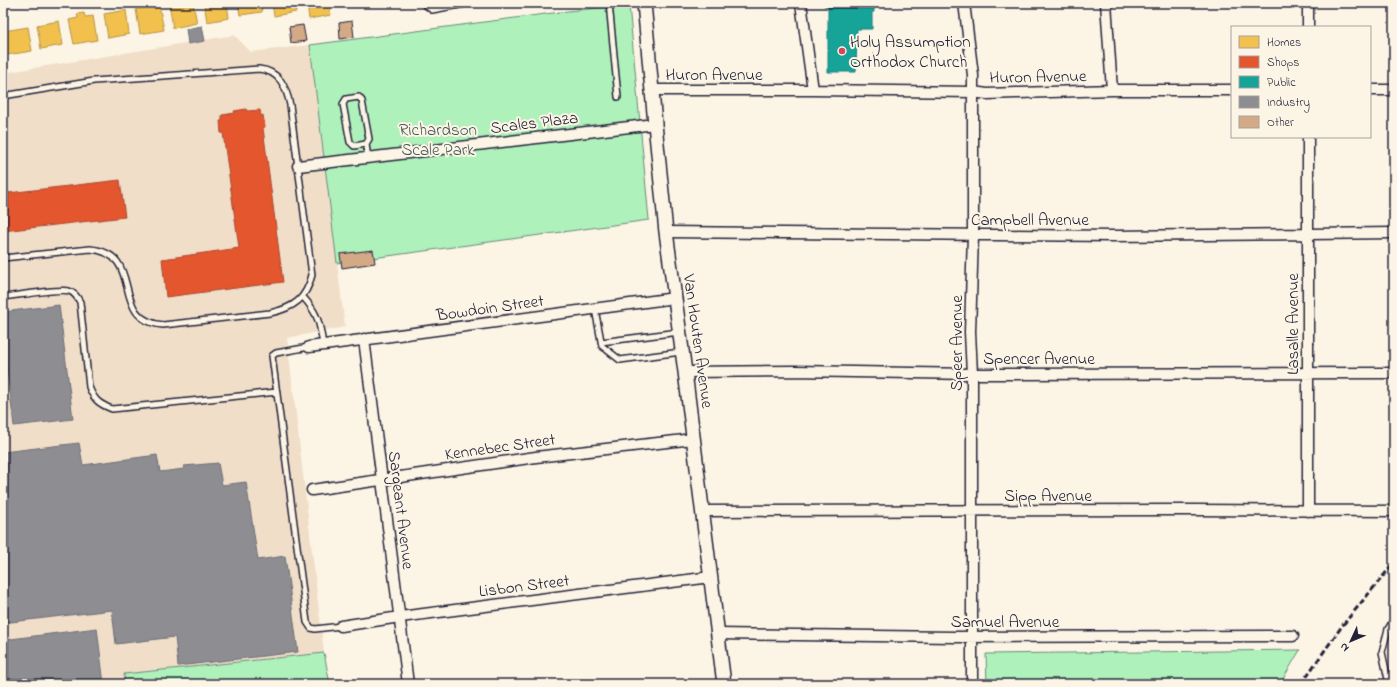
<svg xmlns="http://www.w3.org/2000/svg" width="1397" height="687" font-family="'Indie Flower',sans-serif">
	<rect width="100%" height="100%" fill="#fcf5e5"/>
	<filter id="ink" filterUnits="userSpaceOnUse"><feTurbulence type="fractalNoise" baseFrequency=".025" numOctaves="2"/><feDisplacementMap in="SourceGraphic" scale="8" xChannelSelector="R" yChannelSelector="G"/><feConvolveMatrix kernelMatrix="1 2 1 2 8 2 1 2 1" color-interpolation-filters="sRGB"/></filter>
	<g filter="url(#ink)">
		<path fill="#f0dec8" d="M234 35 251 52 310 45 345 327 287 338 324 653 124 674 125 684H3V73Z"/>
		<path fill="#aff1bb" stroke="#688a7b" d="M629 5 649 220 337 263 310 45 568 11Z
			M1300 650 1280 684H987L986 654Z
			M324 653 330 684H125L124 674Z"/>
		<path fill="#f2c14e" stroke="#b49148" d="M169 3H193L197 23 173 28Z
			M204 3H227L229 18 207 22Z
			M238 3H261L262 12 240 15Z
			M272 3H295L296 12 274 16Z
			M307 3H329L331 15 309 19Z
			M354 3H364L360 7Z
			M159 5 164 30 140 34 136 9Z
			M126 10 129 34 108 38 104 14Z
			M84 13 85 17 93 16 97 40 74 44 69 20 78 18 77 14Z
			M59 21 63 45 41 49 37 25Z
			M28 27 32 51 7 55 4 31Z"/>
		<path fill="#e4572e" stroke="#aa4732" d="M246 109 247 111 260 110 261 116 263 115 265 127 263 128 283 282 166 297 162 259 239 248 223 133H221L220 121H222V115L235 113 234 111Z
			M3 150 8 193 120 180 125 217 3 231Z"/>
		<path fill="#17a398" stroke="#1a7c7c" d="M824 3H874V12H872V29H857L856 72H828V6H824Z"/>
		<path fill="#8d8d92" stroke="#6d6d78" d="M202 26 205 41 188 44 186 29Z
			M59 305 73 419 14 426 3 336V312Z
			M79 443 83 465 157 455 160 472 184 469V466L218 463 222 485 246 482 258 560 285 556 298 652 178 666 175 637 116 644 112 610 3 623V452Z
			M97 628 104 684H3V640Z"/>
		<path fill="#d4aa86" stroke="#22223b" d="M352 21 354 37 340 39 339 23Z
			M303 25 306 41 291 43 289 27Z
			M373 250 375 263 342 268 340 254Z"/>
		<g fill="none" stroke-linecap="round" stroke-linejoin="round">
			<defs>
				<path id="lane" d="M423 3 432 10 471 3
					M609 3 618 97
					M3 96 94 81 259 69C280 71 286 87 290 105L312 275C306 299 294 308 270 313L163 325C107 319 147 254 90 249L3 258
					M366 144 354 146 350 142 343 104 346 99 359 97 362 101 369 139 366 144 368 158
					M3 297C15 296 60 288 69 291 75 293 77 297 80 302L89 387C94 400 99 404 112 409L277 392
					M303 297C318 313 320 324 323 345
					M595 309 602 346 620 360 681 352
					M601 342 679 332
					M309 347 276 353 272 356 307 622 311 628 315 629 341 626
					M1389 684 1382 652 1388 629 1394 619"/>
				<path id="street" d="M801 3 813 90
					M964 3 973 75V235L970 332 972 374V684
					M1106 3 1112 90
					M1308 27V3
					M652 90H813L973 92 987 94 1112 90H1232
					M1370 90H1394
					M298 166 655 124
					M666 232 1113 236 1394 233
					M364 339 408 684
					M309 347 675 298
					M685 372 795 371 972 374 1394 373
					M312 490 536 457 693 439
					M702 511 1194 510 1394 511
					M1308 511V137
					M341 626 400 617 711 577
					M718 634 954 637 1293 636"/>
				<path id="secondary" d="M644 3 655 124 666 232 685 372 724 684"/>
			</defs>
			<use href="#lane" stroke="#22223b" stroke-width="8"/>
			<use href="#street" stroke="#22223b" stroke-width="13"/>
			<use href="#secondary" stroke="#22223b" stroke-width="16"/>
			<use href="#lane" stroke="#fcf5e5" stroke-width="5"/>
			<use href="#street" stroke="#fcf5e5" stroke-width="10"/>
			<use href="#secondary" stroke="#fcf5e5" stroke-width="13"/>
			<path stroke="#22223b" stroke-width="3" stroke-dasharray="6 3" stroke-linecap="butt" d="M1301 684 1342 626 1394 563"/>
		</g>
	</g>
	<circle fill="#d1495b" stroke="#fcf5e5" stroke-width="1.5" cx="842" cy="51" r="4"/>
	<g text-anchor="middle" stroke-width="4" stroke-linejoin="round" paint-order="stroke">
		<g font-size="17" fill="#22223b" stroke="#fcf5e5" text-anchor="start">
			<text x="850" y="47">Holy Assumption<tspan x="850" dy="20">Orthodox Church</tspan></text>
		</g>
		<g font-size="17" fill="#22223b" stroke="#fcf5e5">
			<text x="714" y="80">Huron Avenue</text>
			<text transform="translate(1038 76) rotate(-1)" y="6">Huron Avenue</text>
			<text transform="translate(534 122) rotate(-7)" y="6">Scales Plaza</text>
			<text x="1030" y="225">Campbell Avenue</text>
			<text transform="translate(490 307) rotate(-8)" y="6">Bowdoin Street</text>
			<text transform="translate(1292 324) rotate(-90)" y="6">Lasalle Avenue</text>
			<text transform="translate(699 341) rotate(82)" y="6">Van Houten Avenue</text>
			<text transform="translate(956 343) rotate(-90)" y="6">Speer Avenue</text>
			<text x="1039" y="364">Spencer Avenue</text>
			<text transform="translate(500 446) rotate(-8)" y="6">Kennebec Street</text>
			<text x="1048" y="501">Sipp Avenue</text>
			<text transform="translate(402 510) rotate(83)" y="6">Sargeant Avenue</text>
			<text transform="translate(524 585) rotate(-7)" y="6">Lisbon Street</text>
			<text x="1005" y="627">Samuel Avenue</text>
		</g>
		<g font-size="17" fill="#45565b" stroke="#fcf5e5">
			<text x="438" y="135">Richardson<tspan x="438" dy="20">Scale Park</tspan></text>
		</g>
	</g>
	<rect width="1397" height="687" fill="none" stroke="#fcf5e5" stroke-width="16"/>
	<rect x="8" y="8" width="1381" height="671" fill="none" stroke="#22223b" stroke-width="1.5" filter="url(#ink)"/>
	<rect x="1231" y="26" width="140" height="112" fill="#fcf5e5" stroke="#a5a1a1"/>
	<rect x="1239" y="36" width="20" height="12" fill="#f2c14e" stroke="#a5a1a1"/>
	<text x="1267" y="46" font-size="12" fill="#22223b">Homes</text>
	<rect x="1239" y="56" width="20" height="12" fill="#e4572e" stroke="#a5a1a1"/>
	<text x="1267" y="66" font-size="12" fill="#22223b">Shops</text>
	<rect x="1239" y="76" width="20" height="12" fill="#17a398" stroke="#a5a1a1"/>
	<text x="1267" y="86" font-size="12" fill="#22223b">Public</text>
	<rect x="1239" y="96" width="20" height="12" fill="#8d8d92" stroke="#a5a1a1"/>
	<text x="1267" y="106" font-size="12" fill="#22223b">Industry</text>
	<rect x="1239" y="116" width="20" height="12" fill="#d4aa86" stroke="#a5a1a1"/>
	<text x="1267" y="126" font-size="12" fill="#22223b">Other</text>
	<g transform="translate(1351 641) rotate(226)" stroke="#fcf5e5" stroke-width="3" paint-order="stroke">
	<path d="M0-3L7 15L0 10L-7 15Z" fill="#22223b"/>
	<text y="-6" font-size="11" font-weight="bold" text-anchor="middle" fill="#22223b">N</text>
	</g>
</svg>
